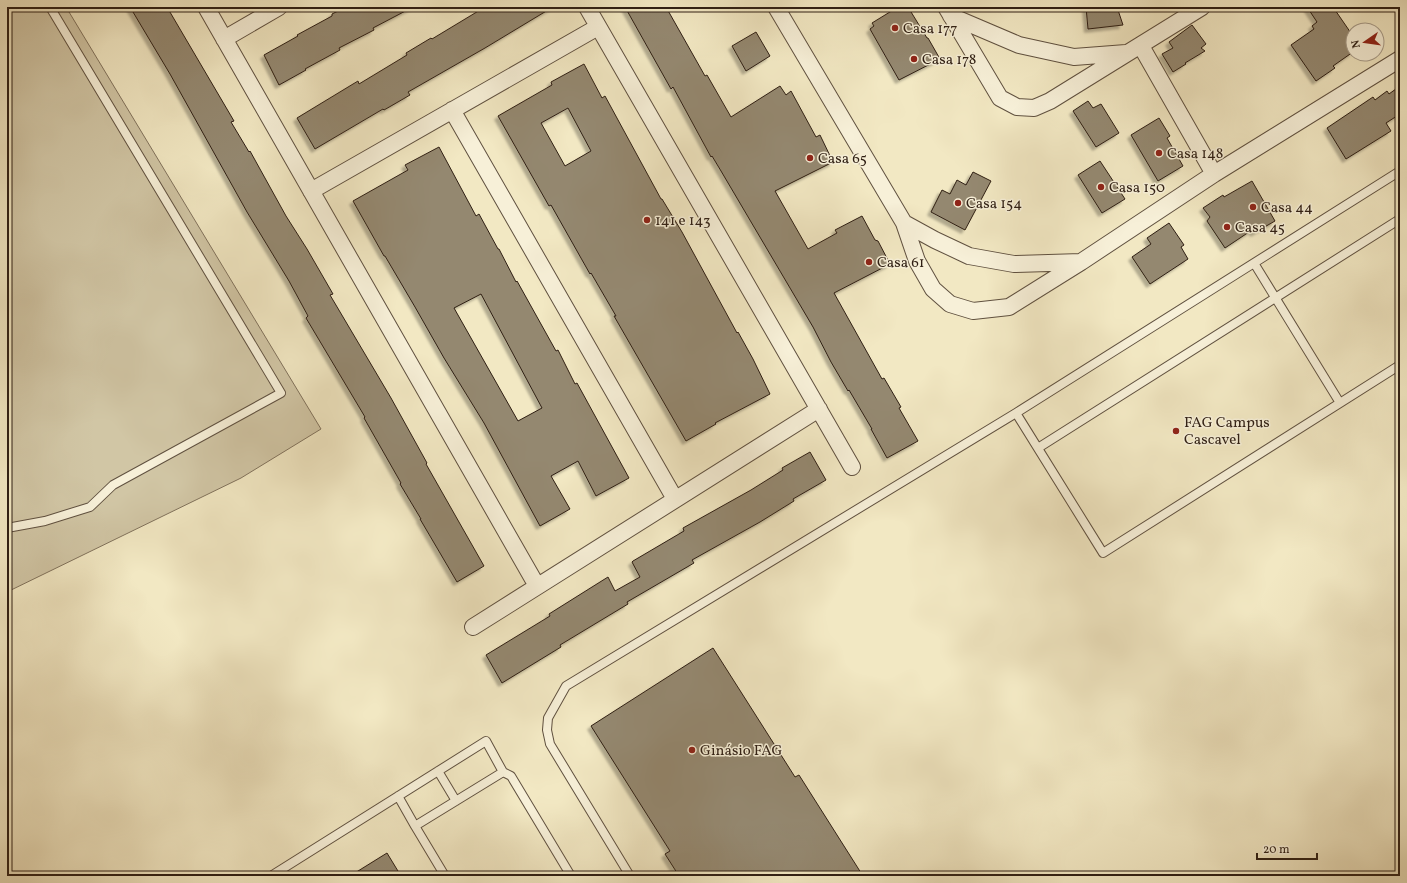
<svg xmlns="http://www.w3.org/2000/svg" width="1407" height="883" font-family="Vollkorn,serif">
	<defs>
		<filter id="shadow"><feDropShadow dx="-3.5" dy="3.5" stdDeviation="1" flood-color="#0004"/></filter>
	</defs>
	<rect width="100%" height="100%" fill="#f2e8c3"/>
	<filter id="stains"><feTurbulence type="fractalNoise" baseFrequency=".005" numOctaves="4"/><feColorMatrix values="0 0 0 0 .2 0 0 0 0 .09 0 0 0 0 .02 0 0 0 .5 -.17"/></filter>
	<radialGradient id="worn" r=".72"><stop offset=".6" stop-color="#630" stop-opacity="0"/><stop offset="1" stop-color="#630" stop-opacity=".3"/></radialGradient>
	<path fill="#d1c6a5" stroke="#80725c" d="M7 7H66L321 429 241 478 7 592Z"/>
	<path fill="#94886f" stroke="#2f1f14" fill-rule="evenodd" filter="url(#shadow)" d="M130 7H167L234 121 231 122 249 152 250 151 286 216 307 249 333 294 330 295 391 398 427 463 426 464 484 566 457 582 420 519H421L400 484 401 483 364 418 365 417 306 318 308 316 289 281 247 212 170 74Z
		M346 7H413L373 28 374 30 339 48 340 50 305 69 306 70 279 85 264 55 298 36 297 35 332 16V14Z
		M485 7H553L485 48 408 92 410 95 391 106 384 110 383 109 315 149 297 118 358 81 359 84 407 55 406 53 431 38 432 39Z
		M625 7H666L705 76 707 75 731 117 780 86 786 95 791 91 816 137 820 135 833 162 775 191 808 249 837 233 835 230 862 216 875 240 878 241 890 264 834 293 882 379 884 378 901 407 899 408 918 441 887 458 871 429H872L849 390 848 391 831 362 813 327 721 171 712 156 711 157 673 87 671 89Z
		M898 7H908L927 38H928L940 59 899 80 870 29 874 26 872 23Z
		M1086 7H1117L1123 25 1088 29Z
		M1307 7H1333L1353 36V52L1333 66 1335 68 1316 81 1291 45 1314 29 1312 26 1317 22Z
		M1192 25 1206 44 1201 48 1205 51 1185 63 1186 64 1173 72 1162 54 1173 48 1169 42Z
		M756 32 770 56 746 71 732 46Z
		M584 64 602 98 605 96 661 199H662L682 232 737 333 738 332 753 359 770 394 715 423 716 424 686 441 614 316H616L591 273 590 274 551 205 549 206 498 116 552 85 551 82ZM568 108 591 151 565 166 541 123Z
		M1400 86V114L1386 123 1391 131 1346 159 1327 128 1373 97 1375 100 1387 91 1389 94Z
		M1088 101 1093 108 1101 104 1119 133 1096 147 1073 111Z
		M1159 118 1170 136 1167 138 1183 166 1158 181 1131 135Z
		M439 147 476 216 479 214 498 249H499L516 282 517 281 556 351 558 350 575 384 577 383 629 478 596 496 578 461 551 476 570 509 540 526 484 423 444 358 415 307 385 256H384L353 201 408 170 405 165ZM481 294 542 408 518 421 454 308Z
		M1100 161 1125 199 1102 213 1078 175Z
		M973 172 991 181 965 230 931 212 942 190 950 194 957 180 966 185Z
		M1252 181 1275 221 1254 233 1252 230 1225 248 1207 221 1210 217 1203 208 1223 195 1224 197Z
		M1169 223 1184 245 1181 247 1188 259 1150 284 1132 257 1151 244 1147 238Z
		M810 452 826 480 793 499 794 501 760 522 692 560 694 563 627 602 628 604 560 645 561 647 502 683 486 655 550 616 549 614 608 577 615 591 640 577 632 562 633 561 684 531 683 528 751 490 783 470 782 468Z
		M713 648 795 777 799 775 863 876H679L665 854 670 851 591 726Z
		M387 853 401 876H350Z"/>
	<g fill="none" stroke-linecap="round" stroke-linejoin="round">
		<defs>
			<path id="service" d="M1254 263 1340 403
				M1016 413 1103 553 1400 365
				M1038 448 1400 219
				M7 528 45 521 90 507 113 485 281 393 50 7
				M438 771 456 801
				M398 796 415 826
				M271 876 486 741 503 772
				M445 876 415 826 503 772 511 776 571 876
				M630 876 550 744 547 730 548 718 566 686 1016 413 1400 171"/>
			<path id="minor" d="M206 7 537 586
				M587 7 852 467
				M776 7 904 223 917 261 933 289 950 304 973 311 1009 307 1081 262 1214 174 1400 59
				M946 7 1000 98 1017 107 1034 108 1050 101 1202 7
				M951 16 1019 45 1074 57 1126 53
				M224 39 279 7
				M1141 46 1214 174
				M452 110 675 499
				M311 191 598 27
				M904 223 935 240 969 256 1014 264 1081 262
				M473 627 819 409"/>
		</defs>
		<use href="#service" stroke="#605140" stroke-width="10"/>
		<use href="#minor" stroke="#605140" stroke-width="18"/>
		<use href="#service" stroke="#f7f0d8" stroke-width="8"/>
		<use href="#minor" stroke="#f7f0d8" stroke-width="16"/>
	</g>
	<g fill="#8f2418" stroke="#f7f0d8" stroke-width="1.5">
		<circle cx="895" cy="28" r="4"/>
		<circle cx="914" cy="59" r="4"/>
		<circle cx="1159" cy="153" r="4"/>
		<circle cx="810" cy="158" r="4"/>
		<circle cx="1101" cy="187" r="4"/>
		<circle cx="958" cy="203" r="4"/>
		<circle cx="1253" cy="207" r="4"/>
		<circle cx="647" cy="220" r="4"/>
		<circle cx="1227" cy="227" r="4"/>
		<circle cx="869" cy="262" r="4"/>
		<circle cx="1176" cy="431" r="4"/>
		<circle cx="692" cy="750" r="4"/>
	</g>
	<g text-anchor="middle" stroke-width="3" stroke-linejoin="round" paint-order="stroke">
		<g font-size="15" fill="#2f1f14" stroke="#f7f0d8" text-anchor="start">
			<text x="903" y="33">Casa 177</text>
			<text x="922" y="64">Casa 178</text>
			<text x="1167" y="158">Casa 148</text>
			<text x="818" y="163">Casa 65</text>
			<text x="1109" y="192">Casa 150</text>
			<text x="966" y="208">Casa 154</text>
			<text x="1261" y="212">Casa 44</text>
			<text x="655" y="225">141 e 143</text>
			<text x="1235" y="232">Casa 45</text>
			<text x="877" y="267">Casa 61</text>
			<text x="1184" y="427">FAG Campus<tspan x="1184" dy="17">Cascavel</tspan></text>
			<text x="700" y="755">Ginásio FAG</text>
		</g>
	</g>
	<rect width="1407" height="883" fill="none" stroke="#f2e8c3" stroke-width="24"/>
	<rect x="8" y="8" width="1391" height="867" fill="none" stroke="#2f1f14" stroke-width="2"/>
	<rect x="12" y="12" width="1383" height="859" fill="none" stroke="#2f1f14"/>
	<g transform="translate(1365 42) rotate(257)"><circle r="19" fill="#f7f0d8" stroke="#a79c8a"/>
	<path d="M0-3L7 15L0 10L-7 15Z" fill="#8f2418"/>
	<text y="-6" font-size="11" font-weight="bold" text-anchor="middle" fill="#2f1f14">N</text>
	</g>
	<path d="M1257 853v6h60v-6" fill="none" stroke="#2f1f14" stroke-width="2"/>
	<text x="1263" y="853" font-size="12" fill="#2f1f14" stroke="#f7f0d8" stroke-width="3" paint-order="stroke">20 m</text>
	<rect width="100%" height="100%" filter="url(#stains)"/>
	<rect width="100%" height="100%" fill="url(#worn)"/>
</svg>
